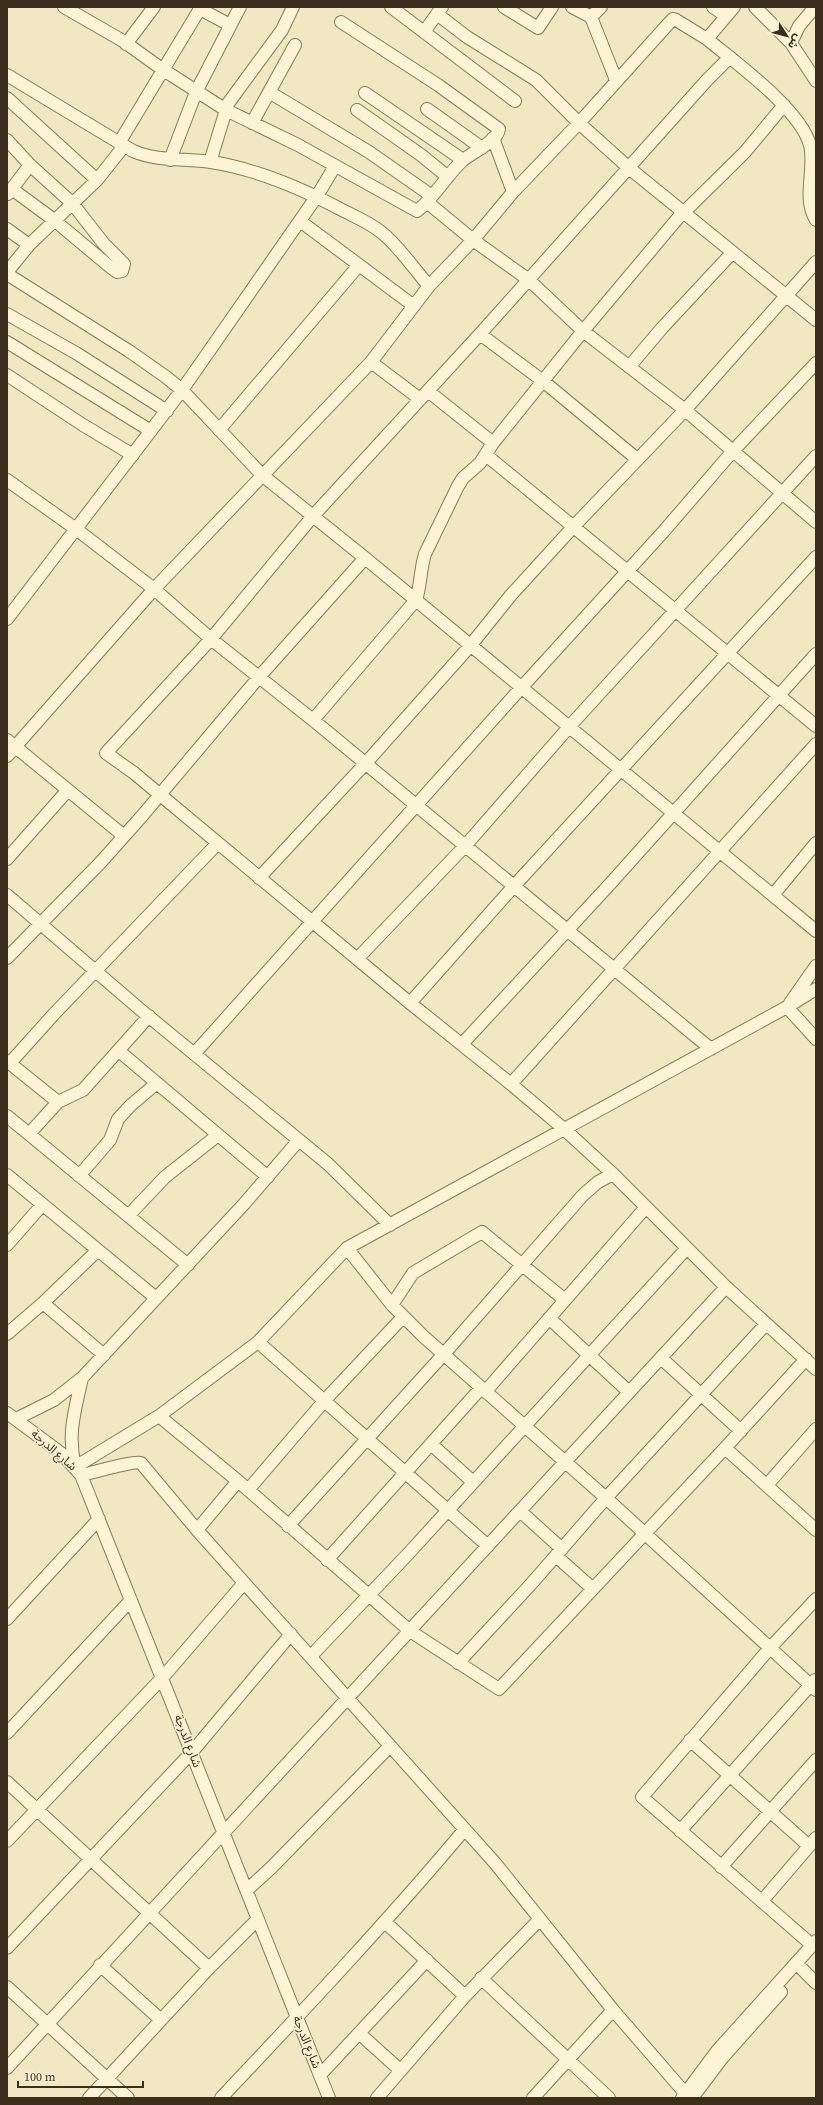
<svg xmlns="http://www.w3.org/2000/svg" width="823" height="2105" font-family="'Source Serif 4','Noto Sans Arabic',serif">
	<rect width="100%" height="100%" fill="#f0e8c2"/>
	<g fill="none" stroke-linecap="round" stroke-linejoin="round">
		<defs>
			<path id="minor" d="M64 7 123 41 162 69 226 110 298 145 417 211C435 197 446 176 462 161 471 153 498 141 499 129L438 85 341 22
				M391 7 515 101
				M504 7 538 28 552 7
				M572 7 591 17 616 80
				M713 7 726 16
				M755 7 791 43 816 81
				M200 9 230 25
				M437 14 467 37 536 80 579 123 629 168 816 320
				M591 17 601 7
				M424 32 442 7
				M707 39C736 63 800 109 810 145 816 169 802 198 816 220
				M791 43 799 26 815 7
				M126 44 154 7
				M730 57 707 80 480 334 313 516 211 639 106 753 134 773 410 1003 511 1084 564 1129 613 1174 726 1287 816 1369
				M7 75 133 151C159 162 184 158 211 162 257 169 303 189 344 211 356 217 370 223 381 232 399 246 414 269 429 286
				M269 92 369 152 432 196
				M365 93 463 160
				M7 98 97 180
				M224 109 282 30 293 7
				M427 109 482 148
				M357 110 421 155 448 177
				M252 123 295 45
				M493 138 513 192
				M7 140 30 165 8 194
				M119 143 201 7
				M170 160 196 92 240 7
				M210 162 226 110
				M12 189 54 220 109 266 117 272 122 271 124 264 104 244 72 203 30 165
				M427 202 473 240 529 280 583 331 685 410 816 522
				M300 221 414 306
				M7 229 29 245
				M7 272 29 245 97 180 124 146
				M7 274 129 351 166 377 182 390 262 475 365 558 816 931
				M7 314 76 353 167 411
				M480 334 543 381 637 459
				M7 342 151 431
				M371 362 420 399
				M629 367 662 328 732 253
				M7 375 83 425 133 455
				M428 391 493 443
				M219 430 359 265
				M486 455 816 726
				M7 480 76 529 154 589 211 639 313 720 711 1049
				M7 619 182 390 317 196 335 166
				M313 720 416 600C421 585 420 570 425 554L458 486 463 478 480 463 493 443 583 331 678 218 745 152 784 105
				M7 740 124 836
				M7 756 154 589 371 362 429 286 473 240 513 192 579 123 670 22 673 19 676 20 707 39 734 7
				M7 859 68 790
				M259 878 365 764 470 646 511 595 574 526 685 410 816 262
				M7 895 142 1011 328 1164 390 1225
				M773 895 816 843
				M7 958 101 862 142 816 259 677 365 558
				M357 959 465 846 569 727 816 456
				M410 1003 514 886 816 557
				M790 1003 816 966
				M787 1007 816 1039
				M463 1043 610 884 816 654
				M119 1051 268 1177
				M194 1054 521 688 664 531 732 452 816 363
				M7 1061 58 1102
				M10 1063 54 1014 218 843
				M511 1084 816 744
				M7 1116 188 1265
				M29 1134 58 1102 83 1090 149 1016
				M7 1175 156 1298
				M79 1176 110 1140 118 1119 131 1105 157 1083
				M128 1216 165 1177 218 1135
				M7 1245 42 1205
				M347 1248 392 1305 423 1336 606 1498 816 1690
				M43 1303 104 1355
				M392 1305 413 1273 482 1232 565 1300
				M549 1318 629 1392
				M7 1334 43 1303 97 1251
				M258 1342 488 1546
				M661 1358 741 1431
				M82 1378C75 1410 67 1434 75 1467L159 1416 258 1342 347 1248 787 1007 816 989
				M485 1392 646 1207
				M7 1413 61 1453 81 1475 329 2098
				M159 1416 238 1481 410 1631 499 1689 725 1448 806 1359
				M16 1419 54 1400 82 1378 244 1204 299 1140
				M431 1444 473 1482
				M725 1448 816 1530
				M81 1475C92 1473 135 1460 141 1463L197 1530 495 1863 613 2010 685 2093
				M767 1485 816 1429
				M248 1490 325 1400 403 1317
				M520 1511 562 1549
				M288 1526 443 1355 583 1195 598 1182 613 1174
				M197 1530 238 1481
				M556 1556 593 1589
				M327 1560 481 1388
				M7 1619 99 1519
				M311 1656 408 1554 687 1248
				M458 1663 532 1583 606 1498 766 1324
				M7 1733 131 1600
				M690 1740 809 1846
				M7 1782 209 1968
				M680 1831 815 1680
				M7 1841 163 1677 244 1583
				M721 1867 816 1760
				M247 1890 272 1867 390 1746
				M762 1901 816 1838
				M385 1922 465 1996
				M812 1945 642 1797 770 1648 816 1599
				M7 1948 192 1752 291 1634
				M100 1965 161 2020
				M802 1969 816 1983
				M481 1978 609 2098
				M7 1987 128 2098
				M360 2034 400 2070
				M7 2068 726 1287
				M320 2075 427 1960
				M89 2098 209 1968 258 1919
				M221 2098C304 2010 387 1922 465 1829
				M377 2098 465 1996 540 1919
				M533 2098 613 2010
				M682 2098 717 2051 816 1941
				M692 2098 723 2057 781 1992"/>
		</defs>
		<use href="#minor" stroke="#8b7958" stroke-width="14"/>
		<use href="#minor" stroke="#fbf4d5" stroke-width="12"/>
	</g>
	<g text-anchor="middle" stroke-width="3" stroke-linejoin="round" paint-order="stroke">
		<g font-size="12" fill="#3a2e1d" stroke="#f7f1d2">
			<text transform="translate(54 1450) rotate(41)" y="4">شارع الدرجة</text>
			<text transform="translate(188 1741) rotate(69)" y="4">شارع الدرجة</text>
			<text transform="translate(307 2042) rotate(68)" y="4">شارع الدرجة</text>
		</g>
	</g>
	<rect width="823" height="2105" fill="none" stroke="#3a2e1d" stroke-width="16"/>
	<g transform="translate(787 36) rotate(126)" stroke="#f7f1d2" stroke-width="3" paint-order="stroke">
	<path d="M0-3L7 15L0 10L-7 15Z" fill="#3a2e1d"/>
	<text y="-6" font-size="11" font-weight="bold" text-anchor="middle" fill="#3a2e1d">ش</text>
	</g>
	<path d="M18 2081v6h125v-6" fill="none" stroke="#3a2e1d" stroke-width="2"/>
	<text x="24" y="2081" font-size="12" fill="#3a2e1d" stroke="#f7f1d2" stroke-width="3" paint-order="stroke">100 m</text>
</svg>
